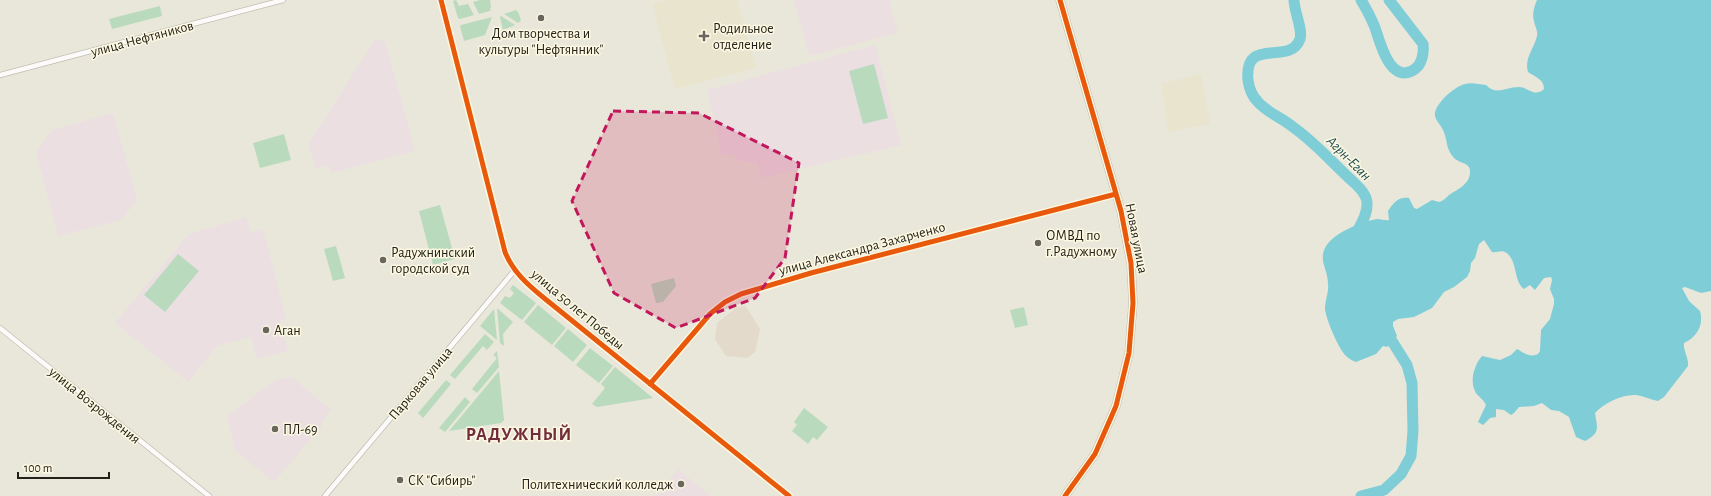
<svg xmlns="http://www.w3.org/2000/svg" width="1711" height="496" font-family="'Alegreya Sans',sans-serif">
	<rect width="100%" height="100%" fill="#e9e7da"/>
	<path fill="#e4dacb" d="M745 305 760 329 755 352 748 358 726 356 715 339 717 323 736 308Z"/>
	<path fill="#e8e4cd" d="M665 0H737L756 68 675 89 652 3Z
		M1201 74 1210 124 1168 132 1162 83Z"/>
	<path fill="#ebdfe2" d="M794 0H889L898 33 809 56Z
		M375 40 385 41 415 151 331 173 328 165 316 169 308 144Z
		M875 45 901 145 762 178 758 163 740 161 735 155 722 154 707 90Z
		M113 113 137 200 121 220 58 236 36 152 52 130Z
		M246 217 251 233 263 229 286 318 280 320 288 351 257 359 251 337 217 346 188 382 115 323 189 234Z
		M292 377 331 410 321 422 322 426 274 482 235 451 227 416 275 380Z
		M678 469 684 474 711 496H658V494Z"/>
	<path fill="#b9dabd" d="M456 0 459 6 468 4 474 15 460 19 458 18 453 1Z
		M480 0H490L491 6 490 11 479 14 473 2Z
		M160 6 162 16 112 29 109 19Z
		M516 10 518 12 521 20 518 23 504 14Z
		M501 16 515 25 503 30 500 17Z
		M492 17 485 35 464 41 460 26 461 25Z
		M874 64 888 118 863 124 849 71Z
		M284 134 291 160 260 168 253 143Z
		M440 205 455 259 433 265 419 211Z
		M336 246 345 278 333 281 324 249Z
		M178 254 199 271 165 312 144 295Z
		M674 278 676 286 663 302 656 303 651 284Z
		M513 285 536 303 522 320 500 303 505 296 510 298 514 293 510 289Z
		M538 305 566 328 552 345 524 322Z
		M1024 307 1028 325 1015 328 1010 310Z
		M497 308 513 322 503 334 504 346 500 343Z
		M494 309 497 340 480 326Z
		M568 329 587 345 573 362 554 346Z
		M485 334 494 342 487 350 483 346 455 379 450 375Z
		M590 348 613 366 599 383 576 365Z
		M497 351 499 367 477 393 472 389 497 358 493 355Z
		M615 367 653 398 597 407 592 404 605 388 601 384Z
		M499 371 504 420 501 423 449 431Z
		M446 380 451 384 423 418 418 413Z
		M465 397 470 402 445 432 439 428Z
		M804 408 828 427 817 440 813 437 808 444 792 431 797 425 794 422Z"/>
	<path fill="#7fcdd7" d="M1537 0H1711V291L1701 293 1685 287 1682 288 1689 301 1700 311C1704 325 1697 337 1684 343 1683 351 1689 358 1688 366L1664 397 1658 401C1651 400 1644 396 1636 395 1622 394 1604 403 1595 413 1597 427 1601 433 1585 441L1576 437 1569 417 1559 411 1551 410 1542 403 1534 406 1519 407 1514 413 1511 415 1504 410 1496 409V417L1490 418 1483 425 1478 422 1486 405C1484 400 1479 397 1476 393 1469 382 1474 365 1482 356L1500 360 1511 355 1517 349C1524 353 1530 358 1538 354L1540 351 1541 330 1550 319 1554 304V299L1550 289 1552 280 1551 277 1544 278 1535 290 1530 285 1524 289C1513 281 1518 259 1505 252 1501 250 1496 253 1492 252L1484 240 1479 244 1475 258 1471 263 1470 271 1467 277 1454 287 1444 292 1432 308 1414 317 1398 319 1393 322V326L1397 336 1387 347 1383 346 1376 354 1356 362C1353 361 1349 359 1346 356 1338 348 1326 319 1325 309 1325 300 1329 292 1328 284 1328 267 1315 258 1330 241 1341 230 1362 222 1377 219 1382 219 1385 221 1389 220L1388 211C1393 203 1399 196 1409 198L1414 208 1417 209 1432 200 1439 202C1443 201 1446 198 1449 195 1458 189 1471 184 1470 170 1469 162 1458 163 1454 158 1445 148 1448 140 1443 130 1441 125 1436 121 1435 116 1433 105 1455 86 1465 84 1471 82 1479 84 1486 85 1496 96 1506 87 1519 87 1529 87 1534 98 1544 89 1544 79 1535 77 1528 72 1524 58 1534 49 1537 36 1538 30 1535 27 1534 21 1532 14 1534 7 1537 0Z"/>
	<g fill="none" stroke-linecap="round" stroke-linejoin="round">
		<path stroke="#7fcdd7" stroke-width="11" d="M1294 0C1294 11 1303 30 1300 39 1290 67 1244 35 1248 80 1249 88 1253 97 1258 102 1268 113 1282 118 1293 127 1313 141 1329 159 1347 176 1355 184 1368 193 1367 205 1367 217 1358 229 1353 239
			M1361 0C1366 8 1370 16 1374 25 1379 38 1386 71 1403 73 1410 73 1415 70 1419 65 1423 58 1424 52 1423 44L1389 0
			M1361 496 1384 490 1401 474 1411 456 1413 431 1412 383 1407 365 1385 330"/>
		<defs>
			<path id="street" d="M441 0 505 252C513 272 528 285 544 298L789 496
				M0 75 283 0
				M0 328 209 496
				M650 384 710 314 725 302 741 294 811 273 1116 194
				M325 496 515 270"/>
			<path id="secondary" d="M1060 0 1121 211 1131 263 1133 303 1129 353 1116 406 1095 454 1065 496"/>
		</defs>
		<use href="#street" stroke="#bfbdb3" stroke-width="6"/>
		<use href="#secondary" stroke="#bfbdb3" stroke-width="9"/>
		<use href="#street" stroke="#fcfbf9" stroke-width="4.5"/>
		<use href="#secondary" stroke="#f7f3f3" stroke-width="7"/>
		<defs>
			<path id="cycleway" d="M441 0 505 252C513 272 528 285 544 298L789 496
				M1060 0 1121 211 1131 263 1133 303 1129 353 1116 406 1095 454 1065 496
				M650 384 710 314 725 302 741 294 811 273 1116 194"/>
		</defs>
		<use href="#cycleway" stroke="#fcf8e1" stroke-width="8"/>
		<use href="#cycleway" stroke="#e8590c" stroke-width="5"/>
	</g>
	<path fill="#c2185b" fill-opacity="0.2" stroke="#c2185b" stroke-width="3" stroke-dasharray="8 5" stroke-linejoin="round" d="M613 111 699 113 799 163 785 258 755 298 676 328 614 293 572 201Z"/>
	<g fill="#68665d" stroke="#fcf8e1" stroke-width="1.5">
		<circle cx="541" cy="18" r="4"/>
		<path d="M702 30h4v4h4v4h-4v4h-4v-4h-4v-4h4z"/>
		<circle cx="1038" cy="243" r="4"/>
		<circle cx="383" cy="260" r="4"/>
		<circle cx="266" cy="330" r="4"/>
		<circle cx="275" cy="429" r="4"/>
		<circle cx="400" cy="480" r="4"/>
		<circle cx="681" cy="484" r="4"/>
	</g>
	<g text-anchor="middle" stroke-width="3" stroke-linejoin="round" paint-order="stroke">
		<g font-size="14" fill="#232119" stroke="#fcf8e1" text-anchor="start">
			<text x="713" y="33">Родильное<tspan x="713" dy="16">отделение</tspan></text>
			<text x="541" y="38" text-anchor="middle">Дом творчества и<tspan x="541" dy="16">культуры "Нефтянник"</tspan></text>
			<text x="1046" y="240">ОМВД по<tspan x="1046" dy="16">г.Радужному</tspan></text>
			<text x="391" y="257">Радужнинский<tspan x="391" dy="16">городской суд</tspan></text>
			<text x="274" y="335">Аган</text>
			<text x="283" y="434">ПЛ-69</text>
			<text x="408" y="485">СК "Сибирь"</text>
			<text x="673" y="489" text-anchor="end">Политехнический колледж</text>
		</g>
		<g font-size="14" fill="#232119" stroke="#fcf8e1">
			<text transform="translate(142 38) rotate(-15)" y="5">улица Нефтяников</text>
			<text transform="translate(1137 238) rotate(79)" y="5">Новая улица</text>
			<text transform="translate(862 248) rotate(-15)" y="5">улица Александра Захарченко</text>
			<text transform="translate(578 309) rotate(40)" y="5">улица 50 лет Победы</text>
			<text transform="translate(420 383) rotate(-50)" y="5">Парковая улица</text>
			<text transform="translate(95 405) rotate(39)" y="5">улица Возрождения</text>
		</g>
		<g font-size="15" font-style="italic" fill="#1a4b53" stroke="#fcf8e1">
			<text transform="translate(1349 158) rotate(45)" y="5">Агрн-Еган</text>
		</g>
		<g font-size="18" font-weight="bold" letter-spacing="1" fill="#722c3b" stroke="#fcf8e1">
			<text x="519" y="440">РАДУЖНЫЙ</text>
		</g>
	</g>
	<path d="M18 472v6h91v-6" fill="none" stroke="#232119" stroke-width="2"/>
	<text x="24" y="472" font-size="12" fill="#232119" stroke="#fcf8e1" stroke-width="3" paint-order="stroke">100 m</text>
</svg>
